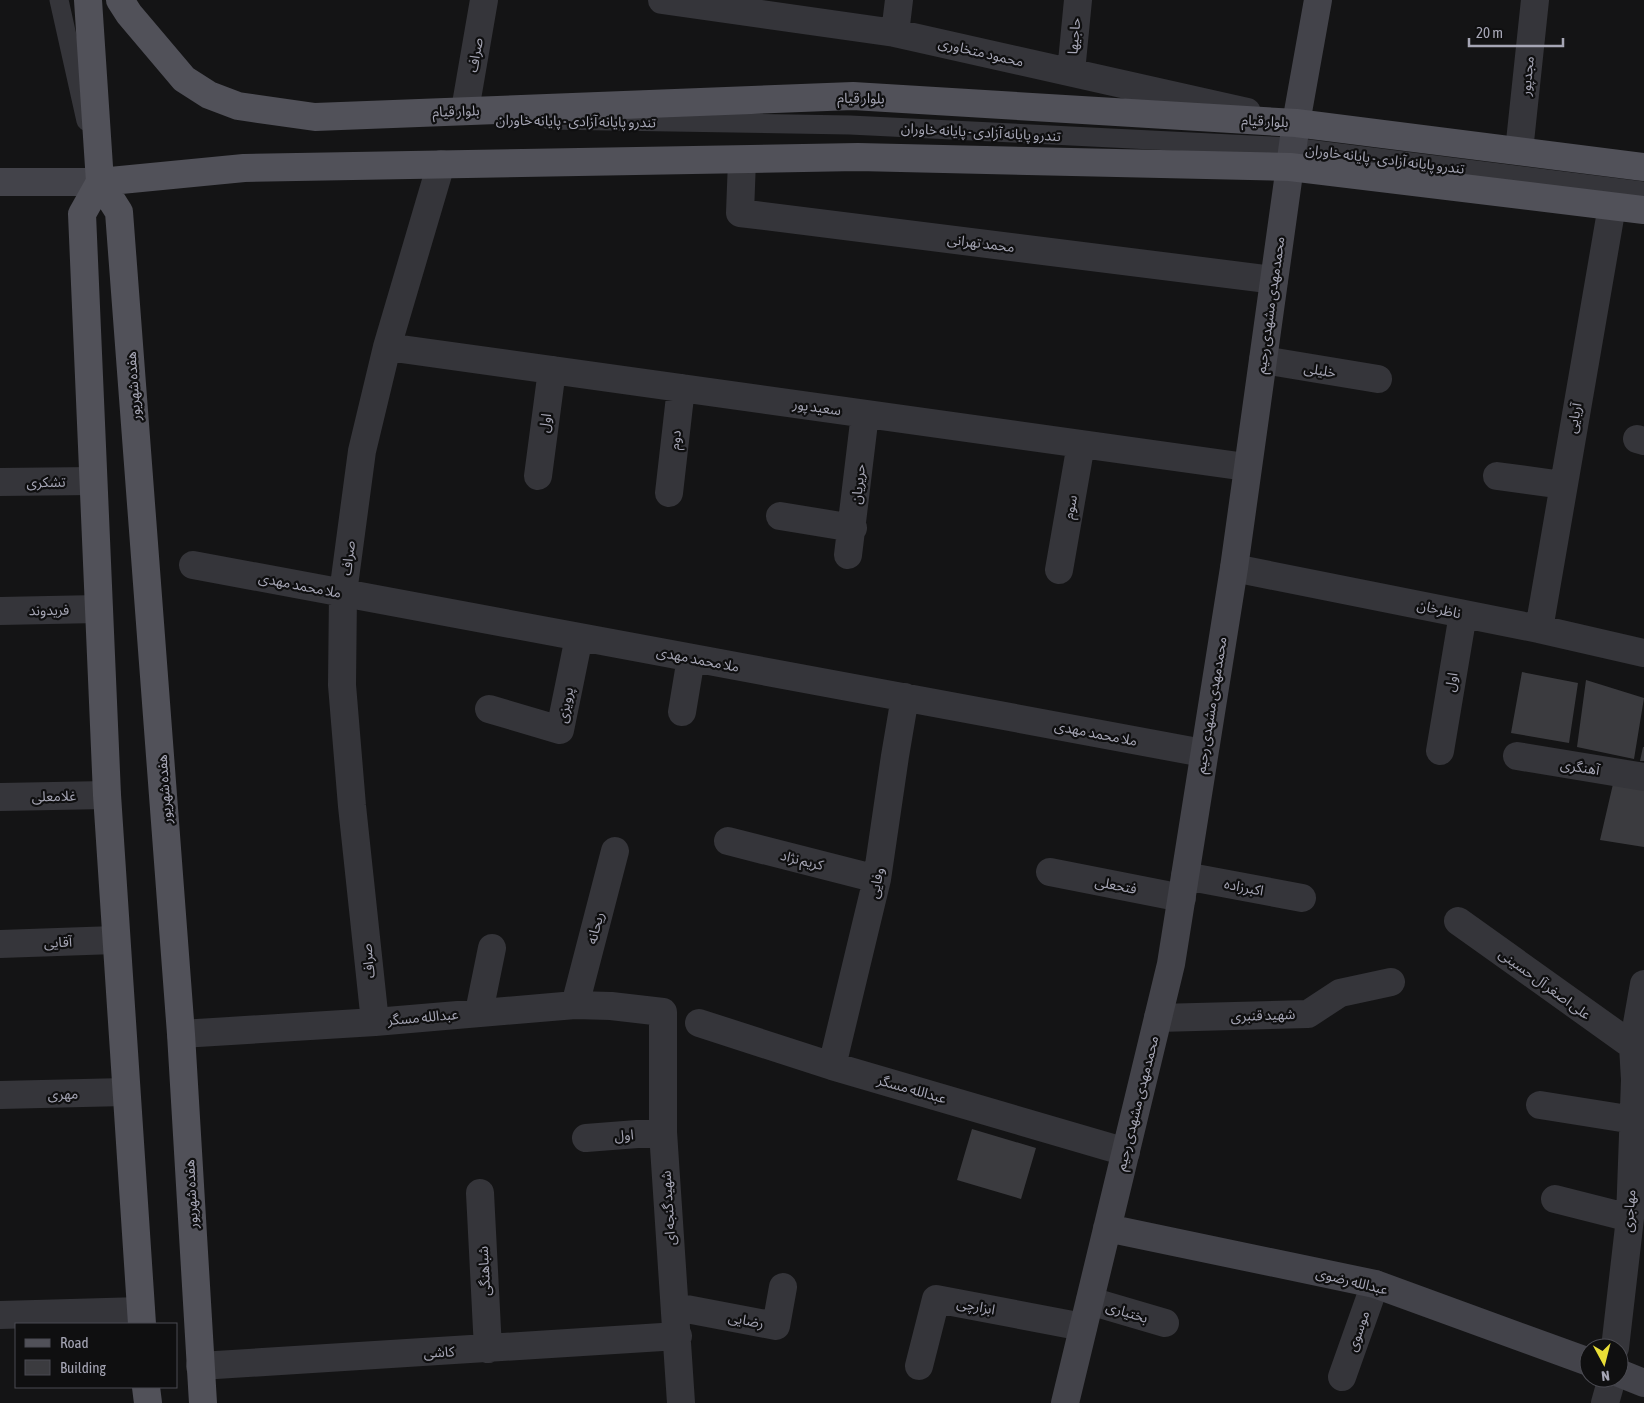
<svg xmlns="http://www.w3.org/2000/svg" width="1644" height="1403" font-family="'Asap Condensed','Noto Sans Arabic',sans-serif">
	<rect width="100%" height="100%" fill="#141415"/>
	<path fill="#3b3b3f" d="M1522 672 1578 683 1569 743 1511 733Z
		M1586 680 1644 698 1634 759 1577 747Z
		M1643 747H1644V761H1640Z
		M1613 784 1644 788V847L1600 840Z
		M972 1129 1036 1148 1021 1199 957 1180Z"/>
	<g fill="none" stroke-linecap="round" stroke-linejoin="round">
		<path stroke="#35353a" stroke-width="19" d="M59 0 86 121
			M549 120 850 125 1292 147 1644 191"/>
		<path stroke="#35353a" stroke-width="28" d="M662 0 895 33 1247 112
			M895 33 899 0
			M1071 72 1078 0
			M465 110 484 0
			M1519 151 1535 0
			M742 160 740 213 1274 280
			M387 347 1246 467
			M1263 360 1378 379
			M1637 439 1644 441
			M538 476 552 370
			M1497 476 1563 485
			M0 482 93 481
			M669 493 681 388
			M780 516 853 528
			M848 555 865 414
			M193 565 1203 753
			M1234 568 1539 629 1644 653
			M1059 570 1081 444
			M0 611 98 609
			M1539 629 1612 206
			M489 709 560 730 579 637
			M682 712 691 658
			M1440 751 1463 614
			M1517 756 1644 777
			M0 797 107 795
			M728 841 877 879
			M1050 872 1182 898
			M1185 876 1302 898
			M1458 921 1633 1046
			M0 944 115 940
			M575 1005 615 851
			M479 1012 492 948
			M1158 1018 1308 1014 1340 993 1391 982
			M375 1022 352 806 342 685 343 593 362 451 387 347 441 164
			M699 1023 832 1066 1126 1152
			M181 1034 375 1022 575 1005 611 1006 663 1012V1132L681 1403
			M832 1066 877 879 895 756 905 697
			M0 1095 125 1092
			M1540 1105 1634 1120
			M586 1138 663 1132
			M480 1193 488 1349
			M1555 1199 1630 1218
			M1090 1301 1165 1323
			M676 1307 776 1326 783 1287
			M0 1315 141 1311
			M1615 1348 1630 1218 1635 1080 1633 1046 1644 984
			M200 1366 678 1336
			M919 1366 936 1299 1083 1327
			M1342 1377 1375 1284
			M1605 1403 1612 1378"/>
		<path stroke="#43434a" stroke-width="28" d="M0 182H100
			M1107 1228 1375 1284 1589 1362
			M1619 1373 1644 1383
			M1065 1403 1171 964 1234 568 1296 123 1318 0"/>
		<path stroke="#515159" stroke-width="28" d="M88 0 100 182 119 212 181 1034 203 1403
			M120 0 129 14 184 79 209 95 238 106 315 117 853 96 1296 123 1644 167
			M100 182 244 168 858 157 1290 167 1644 210
			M100 182 82 214 107 795 142 1324
			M146 1387 148 1403"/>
	</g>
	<g text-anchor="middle" stroke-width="4.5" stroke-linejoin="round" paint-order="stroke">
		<g font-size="14" fill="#a6a6b5" stroke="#0f0f10">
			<text transform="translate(1074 36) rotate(-85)" y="5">حاجیها</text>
			<text transform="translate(981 52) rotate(13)" y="5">محمود متخاوری</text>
			<text transform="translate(475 55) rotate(-80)" y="5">صراف</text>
			<text transform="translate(1527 76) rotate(-84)" y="5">مجدپور</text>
			<text transform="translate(861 98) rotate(1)" y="5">بلوار قیام</text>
			<text transform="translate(456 111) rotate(-2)" y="5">بلوار قیام</text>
			<text transform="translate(576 121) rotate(1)" y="5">تندرو پایانه آزادی - پایانه خاوران</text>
			<text transform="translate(1265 121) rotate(3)" y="5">بلوار قیام</text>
			<text transform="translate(981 132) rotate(3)" y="5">تندرو پایانه آزادی - پایانه خاوران</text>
			<text transform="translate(1385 159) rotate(7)" y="5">تندرو پایانه آزادی - پایانه خاوران</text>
			<text transform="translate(981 243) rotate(7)" y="5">محمد تهرانی</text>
			<text transform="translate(1270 305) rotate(-82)" y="5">محمدمهدی مشهدی رحیم</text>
			<text transform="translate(1320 370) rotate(9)" y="5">خلیلی</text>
			<text transform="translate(133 386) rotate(-94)" y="5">هفده شهریور</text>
			<text transform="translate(817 407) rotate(8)" y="5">سعید پور</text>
			<text transform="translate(1574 418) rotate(-80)" y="5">آریایی</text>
			<text transform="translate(545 423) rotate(-82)" y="5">اول</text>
			<text transform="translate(675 440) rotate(-84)" y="5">دوم</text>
			<text transform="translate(46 482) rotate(-1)" y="5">تشکری</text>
			<text transform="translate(858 484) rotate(-84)" y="5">حریریان</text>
			<text transform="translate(1070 507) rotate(-80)" y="5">سوم</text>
			<text transform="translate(348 558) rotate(-83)" y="5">صراف</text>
			<text transform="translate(300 585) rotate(11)" y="5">ملا محمد مهدی</text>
			<text transform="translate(1439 609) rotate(12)" y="5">ناظرخان</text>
			<text transform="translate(49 610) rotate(-1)" y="5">فریدوند</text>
			<text transform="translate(698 659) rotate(11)" y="5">ملا محمد مهدی</text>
			<text transform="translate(1451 682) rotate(-80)" y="5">اول</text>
			<text transform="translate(565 705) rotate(-79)" y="5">پرویزی</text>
			<text transform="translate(1211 705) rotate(-81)" y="5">محمدمهدی مشهدی رحیم</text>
			<text transform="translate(1096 733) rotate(11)" y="5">ملا محمد مهدی</text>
			<text transform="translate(1580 767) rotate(9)" y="5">آهنگری</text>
			<text transform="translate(164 789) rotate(-94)" y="5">هفده شهریور</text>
			<text transform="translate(54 796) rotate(-1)" y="5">غلامعلی</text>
			<text transform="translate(802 860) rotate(14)" y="5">کریم نژاد</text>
			<text transform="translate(876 883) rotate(-79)" y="5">وفایی</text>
			<text transform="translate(1116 885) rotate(11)" y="5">فتحعلی</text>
			<text transform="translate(1244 887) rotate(11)" y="5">اکبرزاده</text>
			<text transform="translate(595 928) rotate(-75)" y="5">ریحانه</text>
			<text transform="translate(58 942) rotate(-2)" y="5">آقایی</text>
			<text transform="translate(368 961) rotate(-96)" y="5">صراف</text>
			<text transform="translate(1545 984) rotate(36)" y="5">علی اصغر آل حسینی</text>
			<text transform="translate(1263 1015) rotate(-2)" y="5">شهید قنبری</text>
			<text transform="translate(423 1017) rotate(-5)" y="5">عبدالله مسگر</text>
			<text transform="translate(912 1089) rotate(16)" y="5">عبدالله مسگر</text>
			<text transform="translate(63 1094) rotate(-1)" y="5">مهری</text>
			<text transform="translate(1137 1103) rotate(-76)" y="5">محمدمهدی مشهدی رحیم</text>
			<text transform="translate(624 1135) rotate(-4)" y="5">اول</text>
			<text transform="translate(191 1194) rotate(-93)" y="5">هفده شهریور</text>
			<text transform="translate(668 1208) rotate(-94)" y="5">شهید گنجه ای</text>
			<text transform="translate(1629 1211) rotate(-86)" y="5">مهاجری</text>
			<text transform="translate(484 1271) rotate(-93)" y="5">شباهنگی</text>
			<text transform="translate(1352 1281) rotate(14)" y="5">عبدالله رضوی</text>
			<text transform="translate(976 1306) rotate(11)" y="5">ابزارچی</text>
			<text transform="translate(1127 1312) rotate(17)" y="5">بختیاری</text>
			<text transform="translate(746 1320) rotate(11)" y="5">رضایی</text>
			<text transform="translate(1358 1331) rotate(-71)" y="5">موسوی</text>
			<text transform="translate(439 1352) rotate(-3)" y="5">کاشی</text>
		</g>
	</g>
	<rect x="15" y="1323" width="162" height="65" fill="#0f0f10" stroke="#4b4b52"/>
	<rect x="25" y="1339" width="25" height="8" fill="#515159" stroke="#4b4b52"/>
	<text x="60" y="1348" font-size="15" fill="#a6a6b5">Road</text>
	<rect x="25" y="1360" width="25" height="15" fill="#3b3b3f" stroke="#4b4b52"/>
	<text x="60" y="1373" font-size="15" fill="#a6a6b5">Building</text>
	<g transform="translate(1604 1363) rotate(173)"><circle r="24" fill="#0f0f10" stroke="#4b4b52"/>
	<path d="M0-4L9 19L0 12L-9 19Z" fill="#e9de37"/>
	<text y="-8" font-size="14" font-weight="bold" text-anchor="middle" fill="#a6a6b5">N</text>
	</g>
	<path d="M1469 38v8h94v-8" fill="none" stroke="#a6a6b5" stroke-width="2.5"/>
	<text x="1476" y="38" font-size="15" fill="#a6a6b5" stroke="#0f0f10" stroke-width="4" paint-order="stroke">20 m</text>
</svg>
